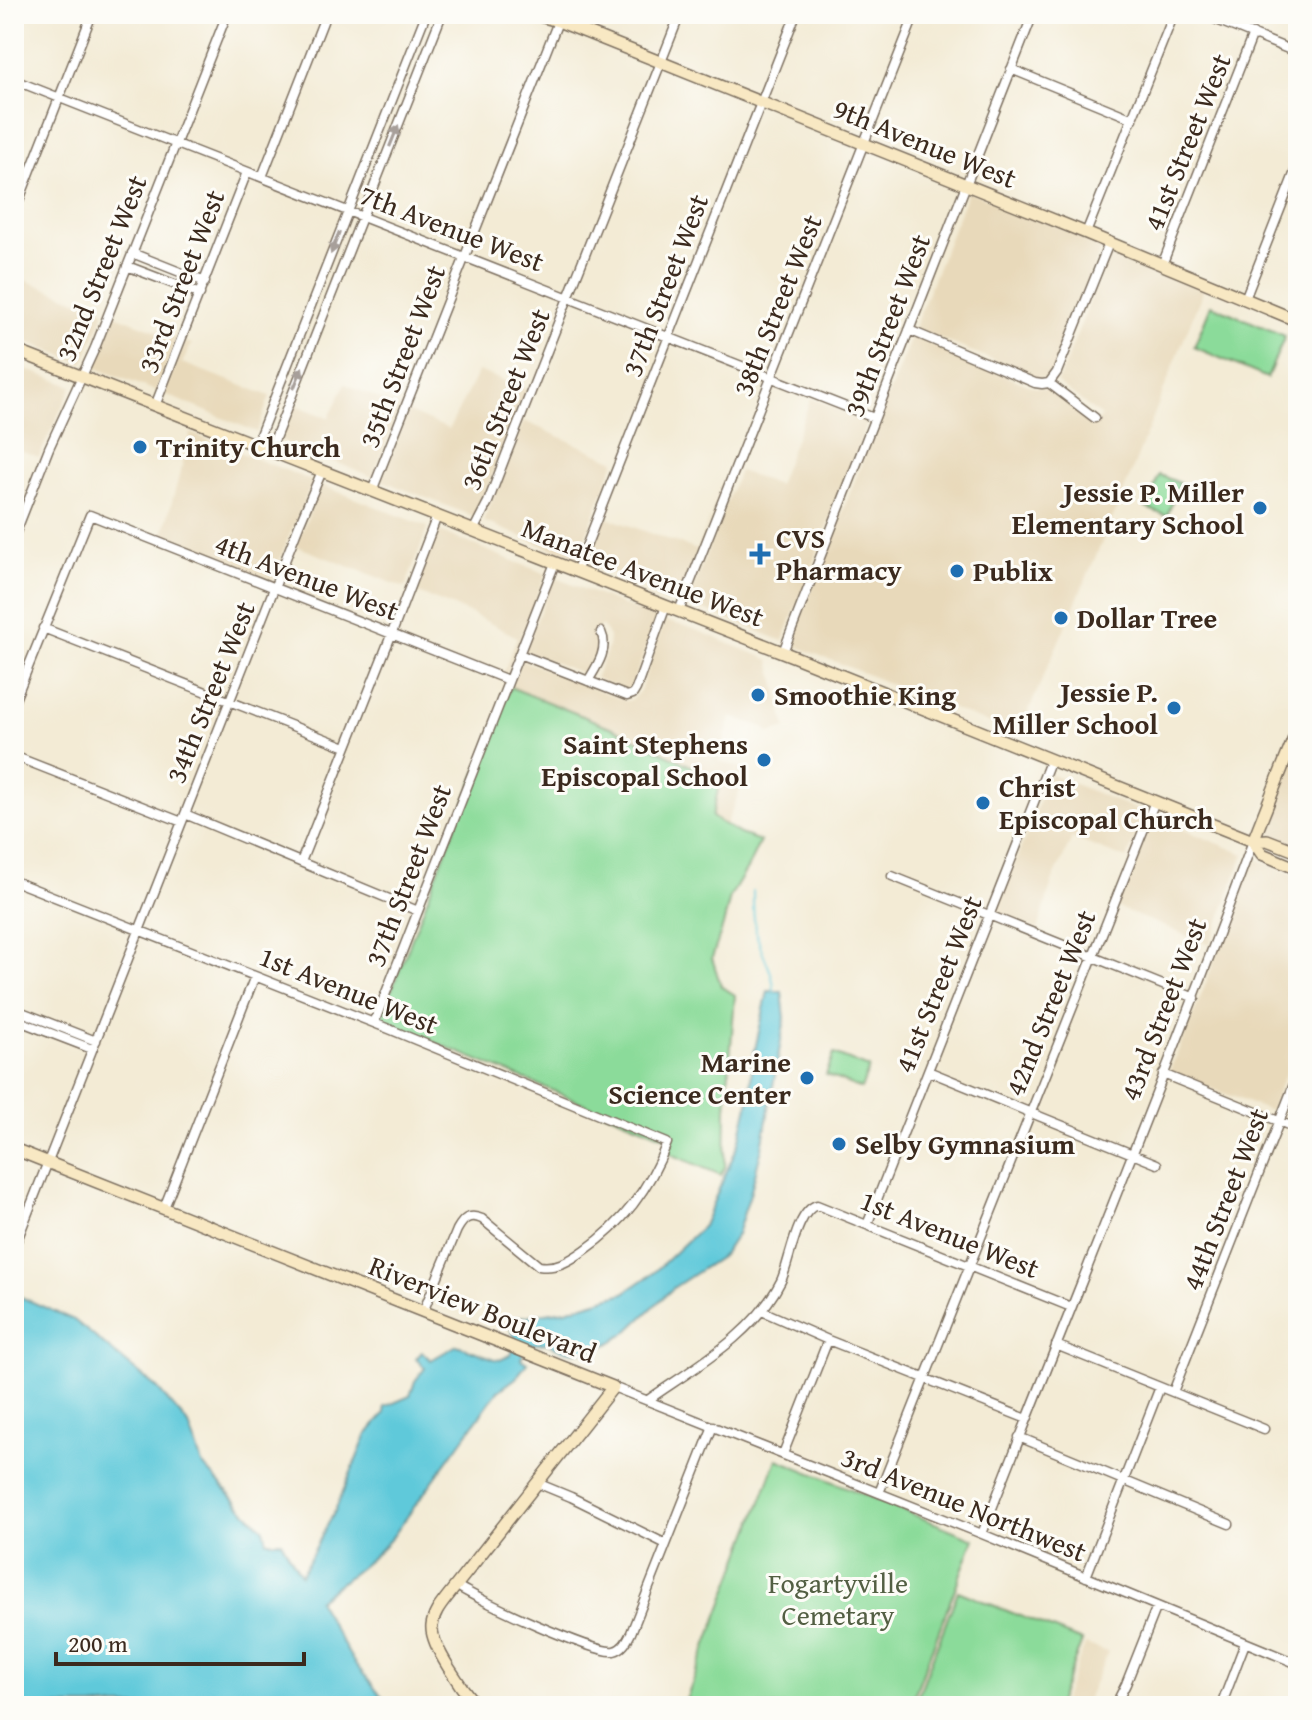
<svg xmlns="http://www.w3.org/2000/svg" width="1312" height="1720" font-family="'Gentium Book Plus',serif">
	<rect width="100%" height="100%" fill="#fdfcf7"/>
	<filter id="ink" filterUnits="userSpaceOnUse"><feTurbulence type="fractalNoise" baseFrequency=".0125" numOctaves="2"/><feDisplacementMap in="SourceGraphic" scale="16" xChannelSelector="R" yChannelSelector="G"/><feConvolveMatrix kernelMatrix="1 2 1 2 8 2 1 2 1" color-interpolation-filters="sRGB"/></filter>
	<filter id="wash" filterUnits="userSpaceOnUse"><feTurbulence type="fractalNoise" baseFrequency=".006" numOctaves="4" result="noise"/><feDisplacementMap in="SourceGraphic" scale="32" xChannelSelector="R" yChannelSelector="G"/><feGaussianBlur stdDeviation="1.8" result="paint"/><feColorMatrix in="noise" values="0 0 0 0 0 0 0 0 0 0 0 0 0 0 0 0 0 1.4 0 .05"/><feComposite in="paint" operator="in"/></filter>
	<g filter="url(#wash)">
		<rect width="100%" height="100%" fill="#f3ebd5"/>
		<path fill="#e8d9ba" d="M968 191 1103 245 1054 370 1046 379 1037 378 914 328Z
			M1111 249 1204 288 1122 496 1018 735 791 644 911 337 1033 387 1048 389 1096 424 1101 416 1056 382 1061 374Z
			M14 276 105 311 83 363 14 337Z
			M113 314 177 339 156 391 91 366Z
			M185 342 192 344 182 363 270 396 257 432 164 394Z
			M14 365 72 386 39 457 14 448Z
			M478 371 528 390 475 517 381 480 408 412 449 429Z
			M345 384 400 408 373 477 279 440 293 404 329 418Z
			M811 398 868 421 783 641 687 603 739 471 778 485Z
			M524 421 615 461 577 559 483 521Z
			M191 433 313 481 286 543 272 581 162 538Z
			M731 468 679 600 585 562 603 516 697 550Z
			M321 485 428 527 405 588 296 546Z
			M436 530 546 574 506 674 504 673 517 637 472 614 413 591Z
			M554 577 657 619 630 690 628 691 595 678 608 648 609 637 602 626 595 631 600 641V648L587 675 524 651Z
			M665 621 691 628 770 660 786 728 769 733 764 727 731 717 719 761 748 770 726 825 712 817 719 780 615 729 510 687 521 660 626 701 631 700 640 691Z
			M1298 739V847L1261 832Z
			M1050 774 1145 813 1127 859 1072 838 1052 882 1038 930 995 913Z
			M1153 817 1244 854 1210 945 1116 907Z
			M1252 857 1298 876V1044L1270 1111 1169 1072 1201 996Z
			M1085 1644 1108 1652 1084 1706H1061Z"/>
		<path fill="#8bdb9a" stroke="#63825c" stroke-width="2" d="M1211 305 1285 336 1267 378 1194 347Z
			M1159 475 1180 483 1167 516 1146 508Z
			M510 687 615 729 720 780 712 817 740 834 760 841 748 867 730 897 723 926 712 958 721 986 735 995 726 1109 725 1167 721 1175 668 1153 673 1140 380 1020Z
			M834 1054 869 1068 861 1089 826 1075Z
			M777 1459 974 1539 910 1706H702L686 1700Z
			M958 1591 1082 1641 1057 1706H914Z"/>
		<path fill="#5fc9da" stroke="#4d7a7c" stroke-width="2" d="M768 991 782 992 785 1018 762 1148 750 1194 737 1234 723 1255 673 1288 626 1333 608 1344 596 1349 575 1352 560 1349 547 1343 526 1345 521 1359 527 1363 516 1378 497 1392 394 1535C372 1561 344 1580 317 1600L353 1661 389 1706H14V1294L74 1320 157 1388 189 1425 202 1464 242 1508 264 1529 267 1541H281L301 1575 335 1511 366 1436 385 1413 384 1407 410 1396 415 1381 425 1368 416 1359 422 1352 431 1360 457 1345 495 1359 500 1360 511 1355 516 1341 510 1326 514 1318 566 1310 624 1293 652 1274 703 1226 739 1143 751 1093 752 1063Z"/>
		<g fill="none" stroke-linecap="round" stroke-linejoin="round">
			<path stroke="#5fc9da" stroke-width="2" d="M753 891C753 909 753 925 759 942 764 959 774 973 774 991"/>
		</g>
	</g>
	<g filter="url(#ink)">
		<g fill="none" stroke-linecap="round" stroke-linejoin="round">
			<defs>
				<path id="street" d="M1202 14 1298 53
					M1289 49 1298 28
					M1011 69 1133 119
					M14 80C301 192 588 304 874 418
					M262 177 326 14
					M14 213 92 14
					M1086 233 1174 14
					M132 253 205 282
					M1162 265 1253 34
					M127 266 200 294
					M1245 299 1298 164
					M909 330 1035 383 1042 384 1049 383
					M1049 383 1057 372 1109 243
					M1049 383 1095 418
					M155 406 247 172
					M256 445 426 14
					M270 451 442 14
					M372 491 561 14
					M473 531 488 502 506 455 680 14
					M14 537 49 448 95 348 227 14
					M576 572 796 14
					M679 611 915 14
					M43 628 346 747
					M783 652 1033 14
					M519 654 627 696 633 694 636 689 666 606
					M588 681C597 666 609 649 601 632
					M14 702 90 515 508 680
					M14 756 182 822
					M185 814 418 911
					M301 862 392 633 437 516
					M892 876 1195 998
					M14 881 389 1029 667 1143C650 1187 624 1223 585 1250 571 1260 557 1269 539 1266L482 1219C469 1213 463 1219 457 1230L423 1312
					M14 1009 96 1041
					M14 1019 92 1049
					M374 1023 555 563
					M928 1071 1157 1164
					M1163 1074 1298 1129
					M164 1208 255 976
					M867 1225 1051 759
					M14 1248 299 525 322 471
					M762 1311 828 1340 1027 1419
					M1056 1345 1264 1429
					M613 1387 982 1534 1298 1664
					M1173 1392 1298 1074
					M648 1400C695 1367 754 1335 781 1281 790 1262 796 1211 817 1205L1071 1307
					M1019 1437 1229 1524
					M783 1454 828 1340
					M537 1483 571 1497 666 1544
					M879 1493 1155 801
					M982 1534C1072 1303 1167 1074 1253 841
					M1086 1577 1160 1387
					M456 1585C475 1599 595 1654 614 1651 623 1649 627 1641 631 1633L713 1426
					M1115 1706 1126 1684 1157 1606
					M1221 1706 1245 1643"/>
				<path id="secondary" d="M533 14 558 21 1086 233 1298 321
					M14 350 795 657 1253 841 1267 840 1298 852
					M1253 841 1298 728
					M1253 841 1262 854 1298 869
					M14 1149 613 1387 447 1597C440 1606 433 1615 432 1626 430 1645 463 1690 476 1706"/>
			</defs>
			<use href="#street" stroke="#7b6e5e" stroke-width="11"/>
			<use href="#secondary" stroke="#7b6e5e" stroke-width="14"/>
			<use href="#street" stroke="#fff" stroke-width="8"/>
			<use href="#secondary" stroke="#f8e8c3" stroke-width="11"/>
		</g>
		<defs><path id="oneway-solid" d="M-6-.8H1V-3.2L6.5 0L1 3.2V.8H-6Z" transform="scale(2)"/></defs>
		<g fill="#a79f9a">
			<use href="#oneway-solid" transform="translate(394 136) rotate(-68)"/>
			<use href="#oneway-solid" transform="translate(335 243) rotate(111)"/>
			<use href="#oneway-solid" transform="translate(298 378) rotate(-68)"/>
		</g>
	</g>
	<g fill="#1f6fb2" stroke="#fdfcf7" stroke-width="3">
		<circle cx="140" cy="447" r="8"/>
		<circle cx="1260" cy="508" r="8"/>
		<path d="M756 542h8v8h8v8h-8v8h-8v-8h-8v-8h8z"/>
		<circle cx="957" cy="571" r="8"/>
		<circle cx="1061" cy="618" r="8"/>
		<circle cx="758" cy="695" r="8"/>
		<circle cx="1174" cy="708" r="8"/>
		<circle cx="764" cy="760" r="8"/>
		<circle cx="983" cy="803" r="8"/>
		<circle cx="807" cy="1078" r="8"/>
		<circle cx="839" cy="1144" r="8"/>
	</g>
	<g text-anchor="middle" stroke-width="6" stroke-linejoin="round" paint-order="stroke">
		<g font-size="28" fill="#3b2a1e" stroke="#fdfcf7">
			<text transform="translate(1187 142) rotate(-68)" y="10">41st Street West</text>
			<text transform="translate(925 143) rotate(22)" y="10">9th Avenue West</text>
			<text transform="translate(452 228) rotate(21)" y="10">7th Avenue West</text>
			<text transform="translate(101 268) rotate(-68)" y="10">32nd Street West</text>
			<text transform="translate(181 281) rotate(-69)" y="10">33rd Street West</text>
			<text transform="translate(665 285) rotate(-69)" y="10">37th Street West</text>
			<text transform="translate(777 305) rotate(-68)" y="10">38th Street West</text>
			<text transform="translate(887 325) rotate(-69)" y="10">39th Street West</text>
			<text transform="translate(402 356) rotate(-69)" y="10">35th Street West</text>
			<text transform="translate(505 399) rotate(-68)" y="10">36th Street West</text>
			<text transform="translate(643 572) rotate(21)" y="10">Manatee Avenue West</text>
			<text transform="translate(307 577) rotate(21)" y="10">4th Avenue West</text>
			<text transform="translate(210 692) rotate(-68)" y="10">34th Street West</text>
			<text transform="translate(408 875) rotate(-69)" y="10">37th Street West</text>
			<text transform="translate(938 984) rotate(-68)" y="10">41st Street West</text>
			<text transform="translate(349 990) rotate(22)" y="10">1st Avenue West</text>
			<text transform="translate(1050 1003) rotate(-68)" y="10">42nd Street West</text>
			<text transform="translate(1163 1009) rotate(-69)" y="10">43rd Street West</text>
			<text transform="translate(1225 1199) rotate(-69)" y="10">44th Street West</text>
			<text transform="translate(950 1234) rotate(22)" y="10">1st Avenue West</text>
			<text transform="translate(483 1309) rotate(22)" y="10">Riverview Boulevard</text>
			<text transform="translate(964 1504) rotate(22)" y="10">3rd Avenue Northwest</text>
		</g>
		<g font-size="28" font-weight="bold" fill="#3b2a1e" stroke="#fdfcf7" text-anchor="start">
			<text x="156" y="457">Trinity Church</text>
			<text x="1244" y="502" text-anchor="end">Jessie P. Miller<tspan x="1244" dy="32">Elementary School</tspan></text>
			<text x="776" y="548">CVS<tspan x="776" dy="32">Pharmacy</tspan></text>
			<text x="973" y="581">Publix</text>
			<text x="1077" y="628">Dollar Tree</text>
			<text x="1158" y="702" text-anchor="end">Jessie P.<tspan x="1158" dy="32">Miller School</tspan></text>
			<text x="774" y="705">Smoothie King</text>
			<text x="748" y="754" text-anchor="end">Saint Stephens<tspan x="748" dy="32">Episcopal School</tspan></text>
			<text x="999" y="797">Christ<tspan x="999" dy="32">Episcopal Church</tspan></text>
			<text x="791" y="1072" text-anchor="end">Marine<tspan x="791" dy="32">Science Center</tspan></text>
			<text x="855" y="1154">Selby Gymnasium</text>
		</g>
		<g font-size="28" fill="#535f43" stroke="#fdfcf7">
			<text x="838" y="1593">Fogartyville<tspan x="838" dy="32">Cemetary</tspan></text>
		</g>
	</g>
	<rect width="1312" height="1720" fill="none" stroke="#fdfcf7" stroke-width="48"/>
	<path d="M56 1652v12h248v-12" fill="none" stroke="#3b2a1e" stroke-width="4"/>
	<text x="68" y="1652" font-size="24" fill="#3b2a1e" stroke="#fdfcf7" stroke-width="6" paint-order="stroke">200 m</text>
</svg>
